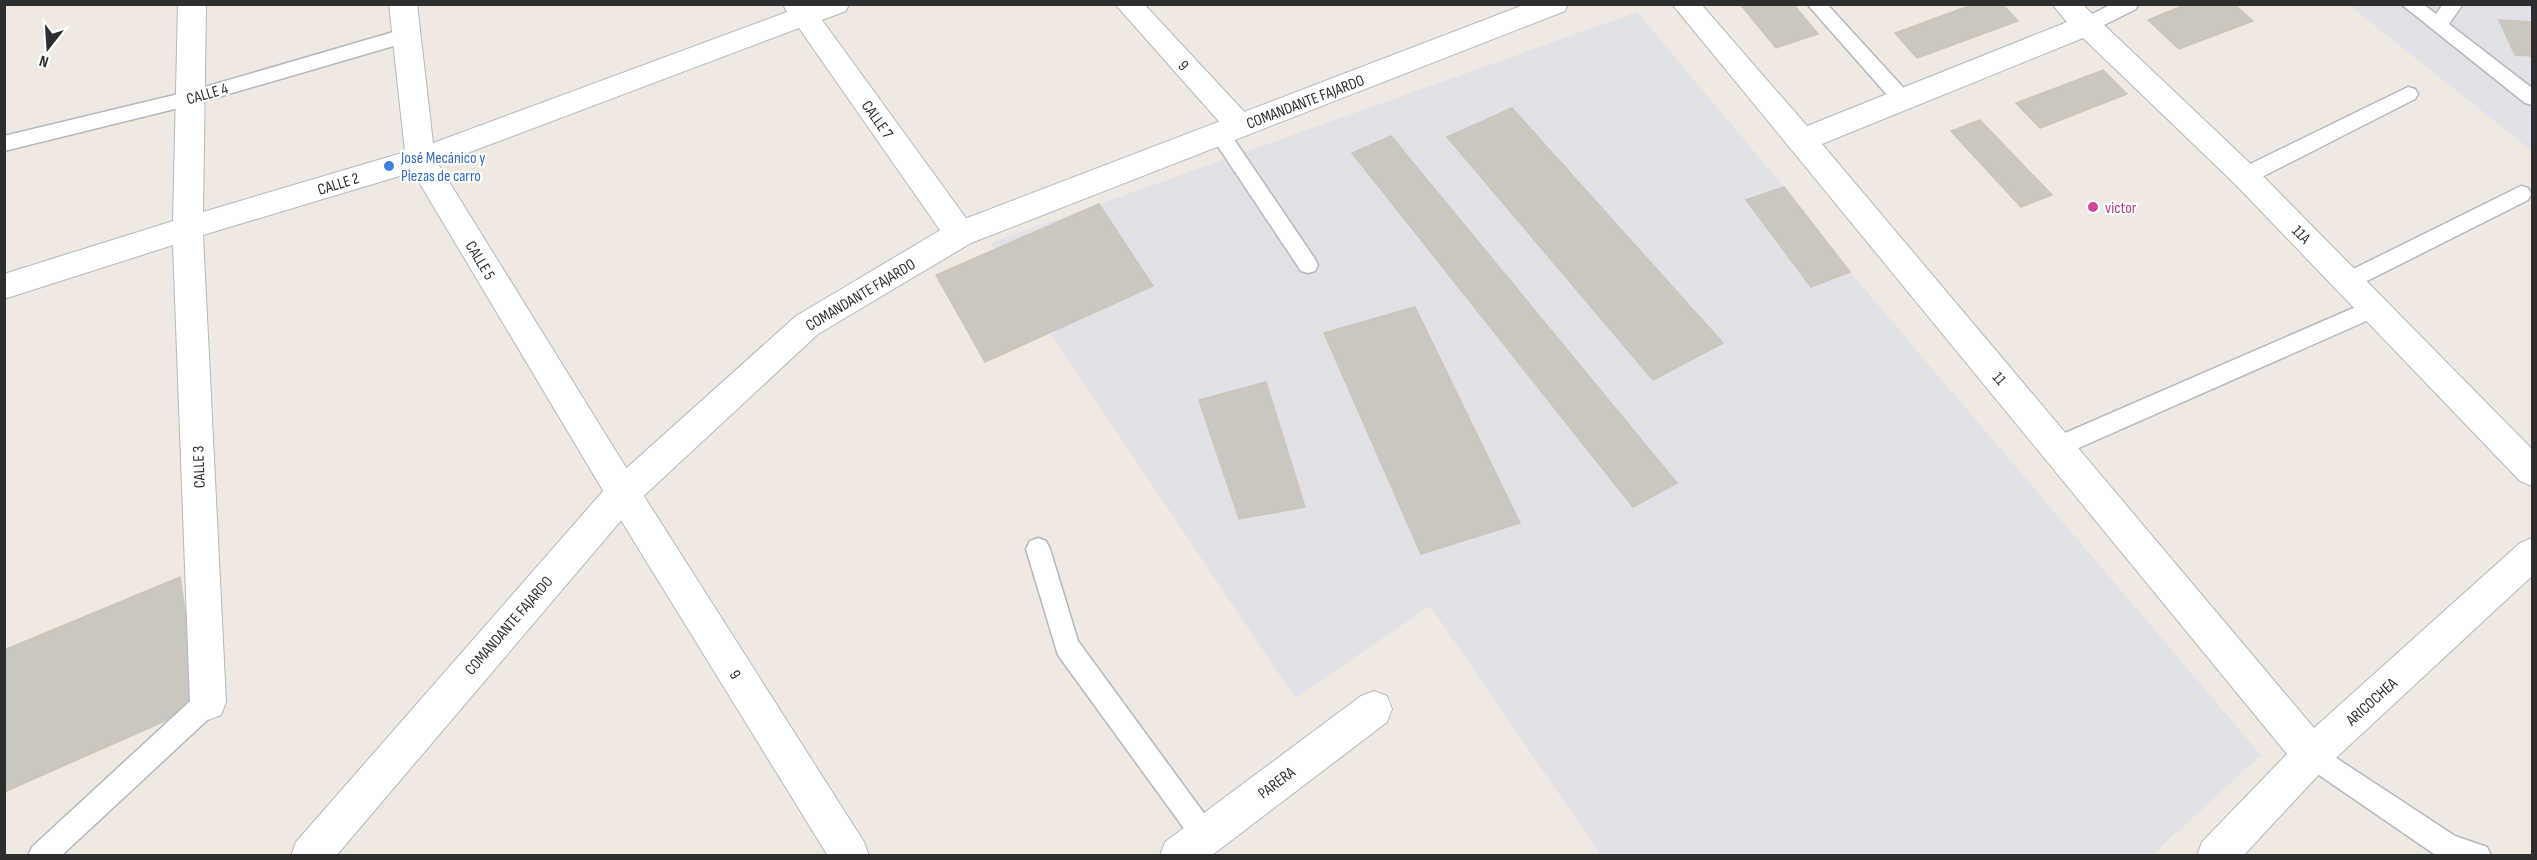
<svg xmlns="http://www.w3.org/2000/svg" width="2537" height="860" font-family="'Sofia Sans Condensed',sans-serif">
	<rect width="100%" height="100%" fill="#efe9e1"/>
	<path fill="#e3e1e8" d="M2349 5H2532V151Z
		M1637 12 1784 187 1850 272 2261 755 2152 855H1601L1430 606 1295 698 990 243Z"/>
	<path fill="#cbc7bf" stroke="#cbc5ba" stroke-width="1.5" d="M1740 4H1793L1818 34 1776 48Z
		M1974 4H2002L2018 21 1917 58 1895 33Z
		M2187 4H2234L2253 21 2179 49 2148 20Z
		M2499 20 2532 22V56L2515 55Z
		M2103 70 2127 94 2040 128 2016 103Z
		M1512 108 1723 343 1653 380 1447 137Z
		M1980 120 2052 195 2021 207 1951 131Z
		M1391 136 1677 483 1633 507 1352 153Z
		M1784 187 1850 272 1811 287 1746 200Z
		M1099 204 1153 286 985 362 936 275Z
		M1415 307 1520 523 1421 554 1324 333Z
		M1266 382 1305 507 1239 519 1199 400Z
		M180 577 199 706 4 792V650Z"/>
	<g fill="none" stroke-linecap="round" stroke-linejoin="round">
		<defs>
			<path id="service" d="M1807 4H1827L1910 95 1913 100 1910 105 1903 107 1896 105Z
				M2112 4H2138L2136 9 2094 30H2080L2078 25 2080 20Z
				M2401 4H2423L2436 14 2443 4H2463L2449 24 2532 88V105L2525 103Z
				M407 28 414 30 416 35 414 40 191 105 4 151V136L191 91Z
				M2408 87 2415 89 2418 94 2415 99 2252 182 2245 184 2238 182 2235 176 2238 170Z
				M1220 127 1227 129 1315 259 1318 265 1315 271 1308 273 1301 271 1213 139 1210 134 1213 129Z
				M2521 186 2528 188 2531 194 2528 200 2355 287 2348 290 2341 287 2337 281 2341 275Z
				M2374 299 2382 302 2385 308 2382 314 2065 454 2057 457 2049 454 2046 447 2049 440Z
				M1038 538 1046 541 1050 549 1078 641 1214 827 1218 836 1214 845 1205 849 1196 845 1058 655 1026 549 1030 541Z
				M208 690 217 693 221 702 217 711 61 856H28L32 847 199 693Z
				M2312 742 2455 836 2487 847 2491 856H2437L2303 764 2299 755 2303 746Z"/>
			<path id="minor" d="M178 4H206L203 212 405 152 389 4H417L433 143 787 12 783 4H849L846 11 822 20 971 225 975 234 971 243 960 246 949 243 799 28 438 164 635 482 864 842 869 856H828L611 504 413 172 203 235 226 702 221 715 208 720 195 715 190 702 173 245 4 299V274L173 221Z
				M1115 4H1144L1250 118 1254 126 1250 134 1240 137 1230 134Z
				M1672 4H1701L1807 126 2067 22 2052 4H2082L2255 168 2532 449V486L2520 481 2235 184 2083 38 1822 144 2314 728 2520 543 2532 538V576L2325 768 2243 856H2197L2202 842 2287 754Z
				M1374 691 1387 696 1392 709 1387 722 1211 856H1160L1165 842 1361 696Z"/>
			<path id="tertiary" d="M1526 4H1568L1565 11 971 243 818 334 635 504 336 856H291L296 842 611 482 796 316 949 225Z"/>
		</defs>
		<use href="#service" stroke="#b4b7c1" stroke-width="3"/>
		<use href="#minor" stroke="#b4b7c1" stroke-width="2"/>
		<use href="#tertiary" stroke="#b4b7c1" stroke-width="2"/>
		<use href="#service" fill="#fff" fill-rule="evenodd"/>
		<use href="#minor" fill="#fff" fill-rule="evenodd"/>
		<use href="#tertiary" fill="#fff" fill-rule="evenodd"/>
	</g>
	<circle fill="#3f7fe0" stroke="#fff" stroke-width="2" cx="389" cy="166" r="6"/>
	<circle fill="#d1479c" stroke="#fff" stroke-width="2" cx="2093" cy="207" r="6"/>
	<g text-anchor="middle" stroke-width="4.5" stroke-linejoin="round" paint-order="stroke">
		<g font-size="16" fill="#2e2e2e" stroke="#fff">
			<text transform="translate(1184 65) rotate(47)" y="6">9</text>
			<text transform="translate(207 93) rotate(-16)" y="6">CALLE 4</text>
			<text transform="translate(1305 101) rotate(-21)" y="6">COMANDANTE FAJARDO</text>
			<text transform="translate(878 119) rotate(55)" y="6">CALLE 7</text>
			<text transform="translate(338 183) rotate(-17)" y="6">CALLE 2</text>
			<text transform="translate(2302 234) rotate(46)" y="6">11A</text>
			<text transform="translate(481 260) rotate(59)" y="6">CALLE 5</text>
			<text transform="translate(860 294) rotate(-31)" y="6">COMANDANTE FAJARDO</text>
			<text transform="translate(2000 378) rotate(50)" y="6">11</text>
			<text transform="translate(198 467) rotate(-92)" y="6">CALLE 3</text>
			<text transform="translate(508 625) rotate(-49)" y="6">COMANDANTE FAJARDO</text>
			<text transform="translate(736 674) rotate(58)" y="6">9</text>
			<text transform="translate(2371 701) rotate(-42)" y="6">ARICOCHEA</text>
			<text transform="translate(1276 782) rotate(-37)" y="6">PARERA</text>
		</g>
		<g font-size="16" fill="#366cbe" stroke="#fff" text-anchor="start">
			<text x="401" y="163">José Mecánico y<tspan x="401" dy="18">Piezas de carro</tspan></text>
		</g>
		<g font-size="16" fill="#b23c85" stroke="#fff" text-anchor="start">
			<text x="2105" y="213">victor</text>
		</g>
	</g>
	<rect width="2537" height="860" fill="none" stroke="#2e2e2e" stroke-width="12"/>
	<g transform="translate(48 48) rotate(197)" stroke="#ffffff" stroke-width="4.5" paint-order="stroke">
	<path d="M0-4.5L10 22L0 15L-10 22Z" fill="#2e2e2e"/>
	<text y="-9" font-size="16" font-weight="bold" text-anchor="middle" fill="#2e2e2e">N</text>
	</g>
</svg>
